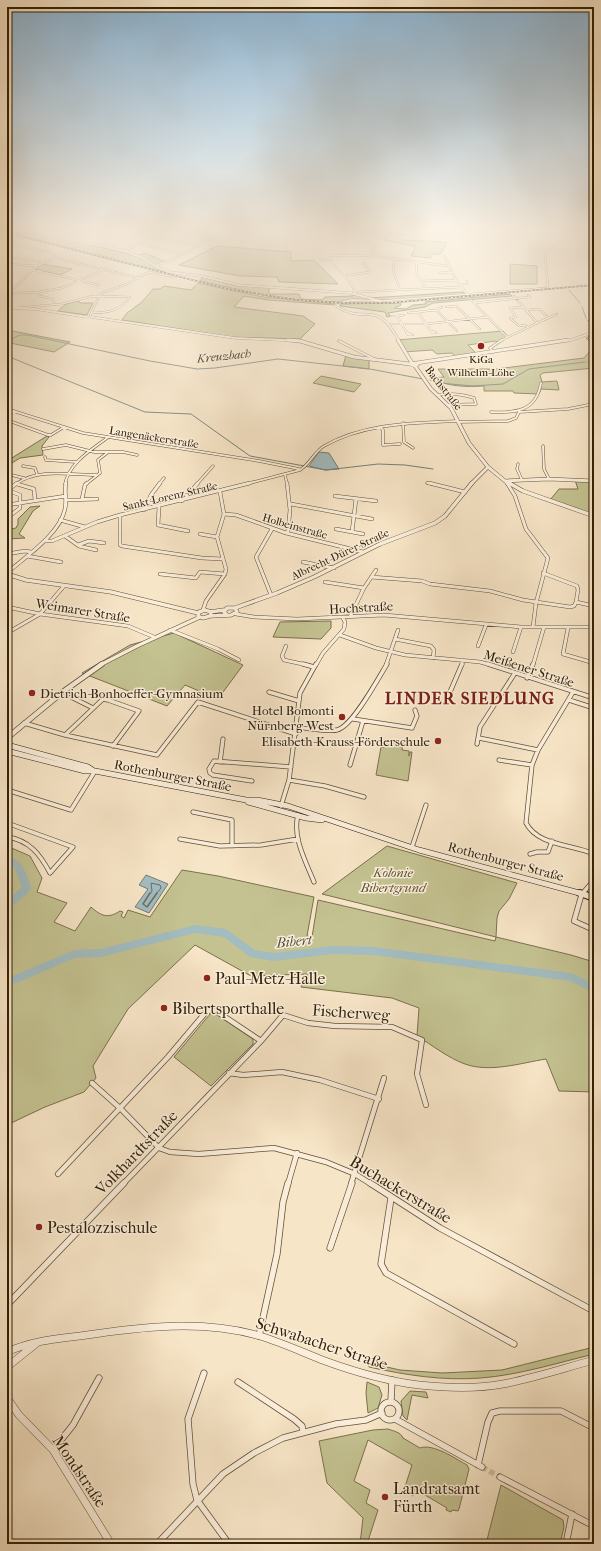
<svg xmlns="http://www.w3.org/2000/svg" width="601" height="1551" font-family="'IM FELL French Canon',serif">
	<rect width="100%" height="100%" fill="#f7e5c7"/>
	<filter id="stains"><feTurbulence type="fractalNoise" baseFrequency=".005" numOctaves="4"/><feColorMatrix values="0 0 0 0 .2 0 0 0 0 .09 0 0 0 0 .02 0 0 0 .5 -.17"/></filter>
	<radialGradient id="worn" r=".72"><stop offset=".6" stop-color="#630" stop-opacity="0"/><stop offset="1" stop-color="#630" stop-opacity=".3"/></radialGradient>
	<path fill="#c4c291" stroke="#7a714c" d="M7 231 54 236 137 256 145 253 166 262 155 266 166 272H164L7 232Z
		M388 233 406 234 401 240 447 242 441 254H433L430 258 411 256 416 246 388 241 384 240Z
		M217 246 291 252V261L314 260 338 284 279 282 277 277 240 276 179 265Z
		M42 264 72 269 60 275 35 269Z
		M510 264 537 266V284H510Z
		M203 277 234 285 269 287V294H299L301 299 322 300 325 297 353 296V294L370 298 463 292 466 295 388 300 353 299 337 302 310 301 268 296 200 281Z
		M198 283 263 297 335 304V305L268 300 244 296 234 307 303 316 315 324 300 339 231 337 122 320 127 313 142 302 153 289H160L164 286 191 290Z
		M510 294 512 296 433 303 425 307 388 313 390 316 387 317 385 312 340 306 341 304 400 303 401 305 394 308 406 309 413 305 426 304 425 302Z
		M77 301 81 303H93L87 315 58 311 66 304Z
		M7 330 70 342 54 352 10 343 7 344Z
		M503 331 508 337 498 343 496 341 468 345 476 353 455 356 452 353 437 354 432 350 404 352 397 340Z
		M594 334V368L543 373 540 375 542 382 557 381 559 390 541 389 539 394 514 393 513 391H484V386C468 387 446 387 433 378L444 377 438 369H496L584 358 592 349 590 342 586 338Z
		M346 355 369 360V369L343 366Z
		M321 376 361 384 354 392 313 383Z
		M133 432 152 437 145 442 122 438Z
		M47 436 49 437 42 446 43 455 20 458 7 466V461Z
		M575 480 594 481V515L550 500 559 489H578Z
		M40 506 33 511 19 534 25 538 7 539V530L16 528 18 524V519L30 507Z
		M331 621V628L321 639 273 637 280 622Z
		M174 633 243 665 218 699 185 685 167 706 82 673 130 645Z
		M386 740 403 742 402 750 409 751V756L410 752H412L408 781 376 775 381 747H384Z
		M7 846 30 856 42 878 37 892 67 903 54 922 75 931 91 907C101 916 108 919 120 911L123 912 121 916 124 918 128 910 150 917 182 870 218 876 314 897 307 936 312 937 318 900 495 941 496 937 322 894 387 846 517 883 509 899 499 911 497 918 496 937 571 955 594 962V1092L559 1091 546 1059C521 1063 490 1073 465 1064 448 1058 432 1045 417 1036L419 1008 392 998 301 987 308 974 251 976 195 945 128 1009 93 1066 96 1078 84 1092 45 1107 9 1124 7 1117Z
		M210 1014H216L253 1039V1044L211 1086 174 1057Z
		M594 1347V1354C557 1363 519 1375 481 1378 443 1381 405 1375 369 1367V1363L400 1370 442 1373 502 1370Z
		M367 1382 379 1387 382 1395 378 1408 368 1413 366 1393Z
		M410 1391 426 1392 428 1398 412 1395 407 1420 403 1416 401 1401Z
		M388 1429C393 1431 401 1432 403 1438L420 1448C433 1443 456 1459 467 1465L469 1469 459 1509 458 1511 452 1510 451 1512 446 1510 447 1508 415 1489 413 1496 404 1490 412 1465 368 1440 354 1481 370 1490 366 1503 378 1510 367 1544H360L363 1518 327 1483 319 1441 373 1430Z
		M501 1485 563 1520 564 1527 560 1544H486Z"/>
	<path fill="#a2bcc0" stroke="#757e76" d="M319 452 329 453 339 469 325 470 309 466Z
		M146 875 168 884 149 913 135 907 148 889 139 885Z"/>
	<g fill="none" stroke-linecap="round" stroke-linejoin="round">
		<path stroke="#6a6e63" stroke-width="1" d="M150 894 152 891 151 883 160 885 161 888 156 894"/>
		<path stroke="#6a6e63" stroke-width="1.5" d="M150 893 143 904 147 907 157 893"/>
		<path stroke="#757e76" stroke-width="1" d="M569 290 580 303
			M582 307 586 318
			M587 320 594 325
			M7 341 20 335H27L150 361 197 369 215 368 278 359 370 369 423 379
			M7 356 145 412 191 414 250 456 326 470 378 464 405 465 433 469
			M588 362 594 360
			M430 380 440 383 472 386 503 384 529 369 585 362"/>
		<path fill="#a2bcc0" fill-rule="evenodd" d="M7 855C23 861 27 873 31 888L30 891 10 908 7 909V900L22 887 15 869 7 863Z
			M195 925 226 929 255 950 273 953 333 946 374 947 571 973 594 984V993L570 981 374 955 333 954 273 961 250 957 224 937 195 933 101 957 75 958 19 982 7 985V977L15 975 74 950 101 949Z"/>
		<path stroke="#cfbea0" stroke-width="5.5" stroke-dasharray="5.5 3" stroke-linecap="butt" d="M482 1467 500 1477"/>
		<defs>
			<path id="minor-far5" d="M162 228 222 239
				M22 231 49 228
				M138 234 199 246
				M7 243 50 252 60 259 139 278
				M139 244 183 254
				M124 251 154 237
				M373 256 372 252 375 247
				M444 256 456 280 468 295
				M7 257 43 262
				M395 258 393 270 400 290
				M320 259 329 260
				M416 261 417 275 427 289
				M7 264 37 266
				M155 266 174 259 212 238
				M33 270 99 285
				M439 273 452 272
				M347 275 371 272 363 263
				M421 281 456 280
				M459 284H467V281
				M38 292 40 296 53 299 55 305
				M356 292 461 287
				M355 293C351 276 332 271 330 255L373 256 448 266
				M7 294 38 292 62 288 105 269
				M8 294 37 266 56 257
				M471 300 507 337
				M381 301 548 288 545 254 554 245 565 238 560 228
				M474 303 530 297 528 295
				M446 307 456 306 480 329
				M523 307 510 308 516 317 510 318 519 326 525 325 528 327
				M16 308 62 304 93 296 130 297C120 311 107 313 91 313
				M436 310 442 307
				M526 310 539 309 549 318
				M408 313 418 312
				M90 316 99 296 102 293 129 283 149 272 174 277
				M391 316H397L408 335H413L407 333
				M397 316 404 315
				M537 323 557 314
				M389 324H426L487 317
				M431 331 436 333H432L418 312 436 310 457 331
				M500 341 537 323 514 296"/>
			<path id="minor-far4" d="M339 341 376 360
				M493 352 490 348 502 340
				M437 395C450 393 462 394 474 398L476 404 447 405
				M7 409 83 433 259 461 299 469
				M491 412C515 413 536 412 541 383
				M7 415 14 411
				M7 420 48 435H51L64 427
				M458 422 508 421 516 418 519 412 568 409 593 404
				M403 423 404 442 413 448
				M380 427 383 430V445L400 444
				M543 446 544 469 549 479
				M43 449 66 445 94 452H123L137 455
				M45 457 46 460 77 462
				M518 464 517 469 522 480
				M23 466 35 468 37 474
				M7 474 24 478
				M285 475 287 484
				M505 481 507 484
				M427 483 433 484
				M16 484C37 468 70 475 96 475
				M17 484H18
				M65 484C69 463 91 450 107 438
				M86 484 100 473 98 460 107 453
				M159 484 164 478
				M197 484 213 466
				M246 484 300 470C310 464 314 452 324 446 364 423 413 423 457 421"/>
			<path id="minor-far3" d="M429 483 465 492
				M507 483 515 496 526 529 548 558 536 603 533 627
				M17 484 34 489 35 500
				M7 490 20 495V508L7 518
				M7 491 17 483
				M335 496 376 501
				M82 499 85 485 87 483
				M66 500 97 499
				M182 501 198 483
				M291 504 372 519
				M7 505 66 496
				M159 507 158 525 188 531
				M144 510 151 495 160 483
				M224 514 236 515 286 533 363 552
				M120 515V545L122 546 202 558 222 559
				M60 520 85 527
				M336 529 363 534
				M352 532 356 499
				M286 533 288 531 290 510 287 483
				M200 534 217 537
				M65 536 79 546 96 550
				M45 541H52L97 522 120 515 250 483
				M78 545 89 541 104 543
				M7 554 25 551 31 552
				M27 556 61 562
				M303 562 334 568
				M7 573C25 557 60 534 65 509 67 500 64 492 66 483
				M543 573 577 586 578 590 576 602
				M160 574 196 578 200 572 225 574
				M371 577 422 581 430 584 490 591 523 600 570 607 574 606 576 602 594 606
				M325 582 364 588
				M271 595 256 557 272 529
				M7 607 40 614 128 626 154 637
				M203 610 206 601 225 574 226 569 217 537 224 514 220 492
				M236 614 254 617 297 619 384 615 521 627H594
				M350 617 364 588 376 570
				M568 628 563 654 594 663
				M170 630 218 649 239 660
				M7 633 40 614 64 586
				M340 635 376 648 405 655 480 662 491 665
				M395 639 431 646 434 650 433 658
				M286 646 282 656 284 660 307 665
				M478 646 486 625
				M513 652 521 627
				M316 665 323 653 344 629 345 622 343 618
				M386 665 398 630
				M462 665V660
				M533 665 544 627"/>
			<path id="minor-far2" d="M303 664 314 667
				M488 664 594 698
				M527 678 533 664
				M269 692 299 701
				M450 692 462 664
				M573 692 538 750 532 765 526 823C538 846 572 844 594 854
				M71 697 93 708
				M569 700 594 708
				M353 719 412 728 417 716 415 710
				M24 723 65 735 157 755 198 702 296 734
				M592 723 594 720
				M297 727C307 728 328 732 337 730 352 727 378 679 387 664
				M65 735 103 699 108 700 139 711 113 746
				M479 738 538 750
				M477 744 480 727 515 673
				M499 760 532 765
				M220 762 223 739
				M350 765 363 721
				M289 780 325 786 364 797
				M252 781 213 775 210 773 209 769 214 761 291 767
				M7 790 71 810 95 771
				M281 806 289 780 300 693 316 664
				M193 812 232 820V846
				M298 815C292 837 306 862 314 882
				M7 823 73 847 50 873C40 854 29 840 7 837
				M180 839 220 846 261 845 298 839
				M412 847 426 805
				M530 854 537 852H548L552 841
				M582 894 594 880"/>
			<path id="minor-far1" d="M582 893 574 921 594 930
				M229 1073 243 1075 282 1072 320 1080 379 1099
				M92 1083 121 1109 159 1148 170 1152 199 1154 274 1148 326 1162 355 1174 371 1184
				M58 1174 168 1057 206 1012 211 1010 216 1011 261 1041
				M123 1184 261 1041 283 1015 308 1023 335 1026 392 1027 422 1040 417 1074 426 1105
				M288 1184 297 1153
				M351 1184 384 1078"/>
			<path id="minor" d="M370 1183 440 1228 590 1309
				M391 1198 381 1264 386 1273 514 1344
				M330 1248 352 1183
				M7 1305 124 1183
				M259 1336 277 1254 283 1202 288 1183
				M204 1373 188 1419 193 1484 197 1500 229 1544
				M238 1382 294 1419 302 1426 303 1432
				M391 1401 392 1380
				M381 1411a9 9 0 1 1 18 0a9 9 0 1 1-18 0Z
				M395 1419 482 1467
				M53 1450 73 1425 99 1378
				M478 1465 488 1422 492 1413 500 1411H561L594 1428
				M500 1477 594 1526
				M157 1544 223 1474 254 1453 283 1438 336 1424 366 1420 382 1413
				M566 1544 572 1514"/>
			<path id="tertiary-far4" d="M7 230 50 235 124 251 141 257 157 267 169 272 201 276 239 285 350 293 381 301
				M380 301 352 300 339 303 337 307C367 325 376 298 399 341
				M7 308 35 309 87 317
				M91 317 235 338 302 341
				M561 341 571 340 594 332"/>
			<path id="tertiary-far3" d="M288 340 300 341 354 357 410 364 415 366 418 364
				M398 340 412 363
				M410 364 568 340
				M415 366 431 389 451 408 469 443 488 467 505 481 549 479 594 481
				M505 481 511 484
				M471 484 488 467"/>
			<path id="tertiary-far2" d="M509 483 523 491 594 516
				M7 574 26 580 111 592 198 613
				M205 610 211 612 210 616 203 618 198 616 199 612Z
				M210 612 224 610
				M227 615 224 612 227 608H235L277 593 314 577 380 544 435 523 445 516 472 483
				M210 616 231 615 237 612 235 608
				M100 665 137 646 200 617"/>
			<path id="tertiary-far1" d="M7 738 64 691 102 664"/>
			<path id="tertiary" d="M7 1352C31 1341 55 1339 80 1336 140 1327 202 1319 260 1336 283 1343 304 1353 325 1361 355 1372 387 1381 419 1385 447 1388 476 1389 503 1384 534 1378 564 1368 594 1360
				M7 1367 37 1343
				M7 1398 19 1415 53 1450 111 1544"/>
			<path id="secondary-far1" d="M7 745 88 767 94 771
				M7 751 85 771H95L246 800H257L288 806 419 850 583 894
				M248 802 306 818 322 820"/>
			<path id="secondary" d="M580 893 594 898"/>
		</defs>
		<use href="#minor-far5" stroke="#625136" stroke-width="2"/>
		<use href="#minor-far4" stroke="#625136" stroke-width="3"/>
		<use href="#minor-far3" stroke="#625136" stroke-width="4"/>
		<use href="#minor-far2" stroke="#625136" stroke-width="5"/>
		<use href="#minor-far1" stroke="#625136" stroke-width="6"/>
		<use href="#minor" stroke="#625136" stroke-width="7"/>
		<use href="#tertiary-far4" stroke="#625136" stroke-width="2.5"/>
		<use href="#tertiary-far3" stroke="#625136" stroke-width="4"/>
		<use href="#tertiary-far2" stroke="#625136" stroke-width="4.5"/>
		<use href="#tertiary-far1" stroke="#625136" stroke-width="6"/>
		<use href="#tertiary" stroke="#625136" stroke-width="8"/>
		<use href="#secondary-far1" stroke="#312006" stroke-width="6"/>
		<use href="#secondary" stroke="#312006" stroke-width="8"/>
		<use href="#minor-far5" stroke="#faeedb" stroke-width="1.5"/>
		<use href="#minor-far4" stroke="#faeedb" stroke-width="2"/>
		<use href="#minor-far3" stroke="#faeedb" stroke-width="3"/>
		<use href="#minor-far2" stroke="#faeedb" stroke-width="3.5"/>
		<use href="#minor-far1" stroke="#faeedb" stroke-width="4.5"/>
		<use href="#minor" stroke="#faeedb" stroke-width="5.5"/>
		<use href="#tertiary-far4" stroke="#faeedb" stroke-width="2"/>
		<use href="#tertiary-far3" stroke="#faeedb" stroke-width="3"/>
		<use href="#tertiary-far2" stroke="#faeedb" stroke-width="3.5"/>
		<use href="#tertiary-far1" stroke="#faeedb" stroke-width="4.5"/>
		<use href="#tertiary" stroke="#faeedb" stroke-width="7"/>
		<use href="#secondary-far1" stroke="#faeedb" stroke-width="5"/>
		<use href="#secondary" stroke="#faeedb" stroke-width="6"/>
		<defs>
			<path id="rail" d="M7 233 228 289 297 300 342 303H389L594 285"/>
		</defs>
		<use href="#rail" stroke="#312006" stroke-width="1.5"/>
		<use href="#rail" stroke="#faeedb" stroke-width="1" stroke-dasharray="2" stroke-linecap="butt"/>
	</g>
	<linearGradient id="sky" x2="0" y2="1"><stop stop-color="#8cb7d8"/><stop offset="0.51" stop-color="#fbf3e6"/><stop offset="1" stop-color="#fbf3e6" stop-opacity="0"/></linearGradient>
	<rect width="601" height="445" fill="url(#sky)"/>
	<g fill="#8f2418" stroke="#faeedb" stroke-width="1.5">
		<circle cx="481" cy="346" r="4"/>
		<circle cx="32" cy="693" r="4"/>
		<circle cx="342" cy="717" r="4"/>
		<circle cx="438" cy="741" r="4"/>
		<circle cx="207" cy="978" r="4"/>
		<circle cx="164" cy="1008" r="4"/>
		<circle cx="39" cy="1227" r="4"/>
		<circle cx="385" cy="1497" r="4"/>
	</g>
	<g text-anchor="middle" stroke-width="3" stroke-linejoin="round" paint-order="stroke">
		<g font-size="11" fill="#312006" stroke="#faeedb">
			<text x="481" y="363">KiGa<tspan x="481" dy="13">Wilhelm-Löhe</tspan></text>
		</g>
		<g font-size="11" fill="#312006" stroke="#faeedb">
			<text transform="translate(444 388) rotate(52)" y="4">Bachstraße</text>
			<text transform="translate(154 437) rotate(9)" y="4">Langenäckerstraße</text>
			<text transform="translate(170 496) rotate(-13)" y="4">Sankt-Lorenz-Straße</text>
			<text transform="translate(295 526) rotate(16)" y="4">Holbeinstraße</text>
			<text transform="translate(340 554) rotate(-25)" y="4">Albrecht-Dürer-Straße</text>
		</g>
		<g font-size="12" font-style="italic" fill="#534f3e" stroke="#faeedb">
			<text transform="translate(224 356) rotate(-6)" y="4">Kreuzbach</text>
		</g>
		<g font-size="13" fill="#312006" stroke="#faeedb">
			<text transform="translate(361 607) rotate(-3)" y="5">Hochstraße</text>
			<text transform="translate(83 610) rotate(9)" y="5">Weimarer Straße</text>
			<text transform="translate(529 668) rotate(18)" y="5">Meißener Straße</text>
			<text transform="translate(173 775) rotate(11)" y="5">Rothenburger Straße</text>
			<text transform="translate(506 861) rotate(15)" y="5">Rothenburger Straße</text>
		</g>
		<g font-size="13" fill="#312006" stroke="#faeedb" text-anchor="end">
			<text x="40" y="698" text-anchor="start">Dietrich-Bonhoeffer-Gymnasium</text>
			<text x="334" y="715">Hotel Bomonti<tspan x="334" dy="15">Nürnberg-West</tspan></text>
			<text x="430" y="746">Elisabeth-Krauss-Förderschule</text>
		</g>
		<g font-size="13" font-style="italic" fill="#5d5130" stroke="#faeedb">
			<text x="393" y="877">Kolonie<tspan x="393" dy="15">Bibertgrund</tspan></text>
		</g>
		<g font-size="14" font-style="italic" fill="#534f3e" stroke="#faeedb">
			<text transform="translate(294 941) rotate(-6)" y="5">Bibert</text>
		</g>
		<g font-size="16" fill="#312006" stroke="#faeedb" text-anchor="start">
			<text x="215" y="984">Paul-Metz-Halle</text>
			<text x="172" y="1014">Bibertsporthalle</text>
			<text x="47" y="1233">Pestalozzischule</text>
			<text x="393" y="1494">Landratsamt<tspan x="393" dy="18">Fürth</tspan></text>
		</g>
		<g font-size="16" fill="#312006" stroke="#faeedb">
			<text transform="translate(351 1012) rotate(4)" y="6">Fischerweg</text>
			<text transform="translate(136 1152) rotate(-46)" y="6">Volkhardtstraße</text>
			<text transform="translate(401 1189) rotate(31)" y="6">Buchackerstraße</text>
			<text transform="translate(322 1343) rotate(18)" y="6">Schwabacher Straße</text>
			<text transform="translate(80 1471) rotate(56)" y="6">Mondstraße</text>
		</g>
		<g font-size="17" font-weight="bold" letter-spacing="1" fill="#7a1f14" stroke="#faeedb">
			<text x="470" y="704">LINDER SIEDLUNG</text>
		</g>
	</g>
	<rect width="601" height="1551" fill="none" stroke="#f7e5c7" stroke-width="24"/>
	<rect x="8" y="8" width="585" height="1535" fill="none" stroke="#312006" stroke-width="2"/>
	<rect x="12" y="12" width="577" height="1527" fill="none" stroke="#312006"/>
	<rect width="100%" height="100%" filter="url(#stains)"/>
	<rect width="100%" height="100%" fill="url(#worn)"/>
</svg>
